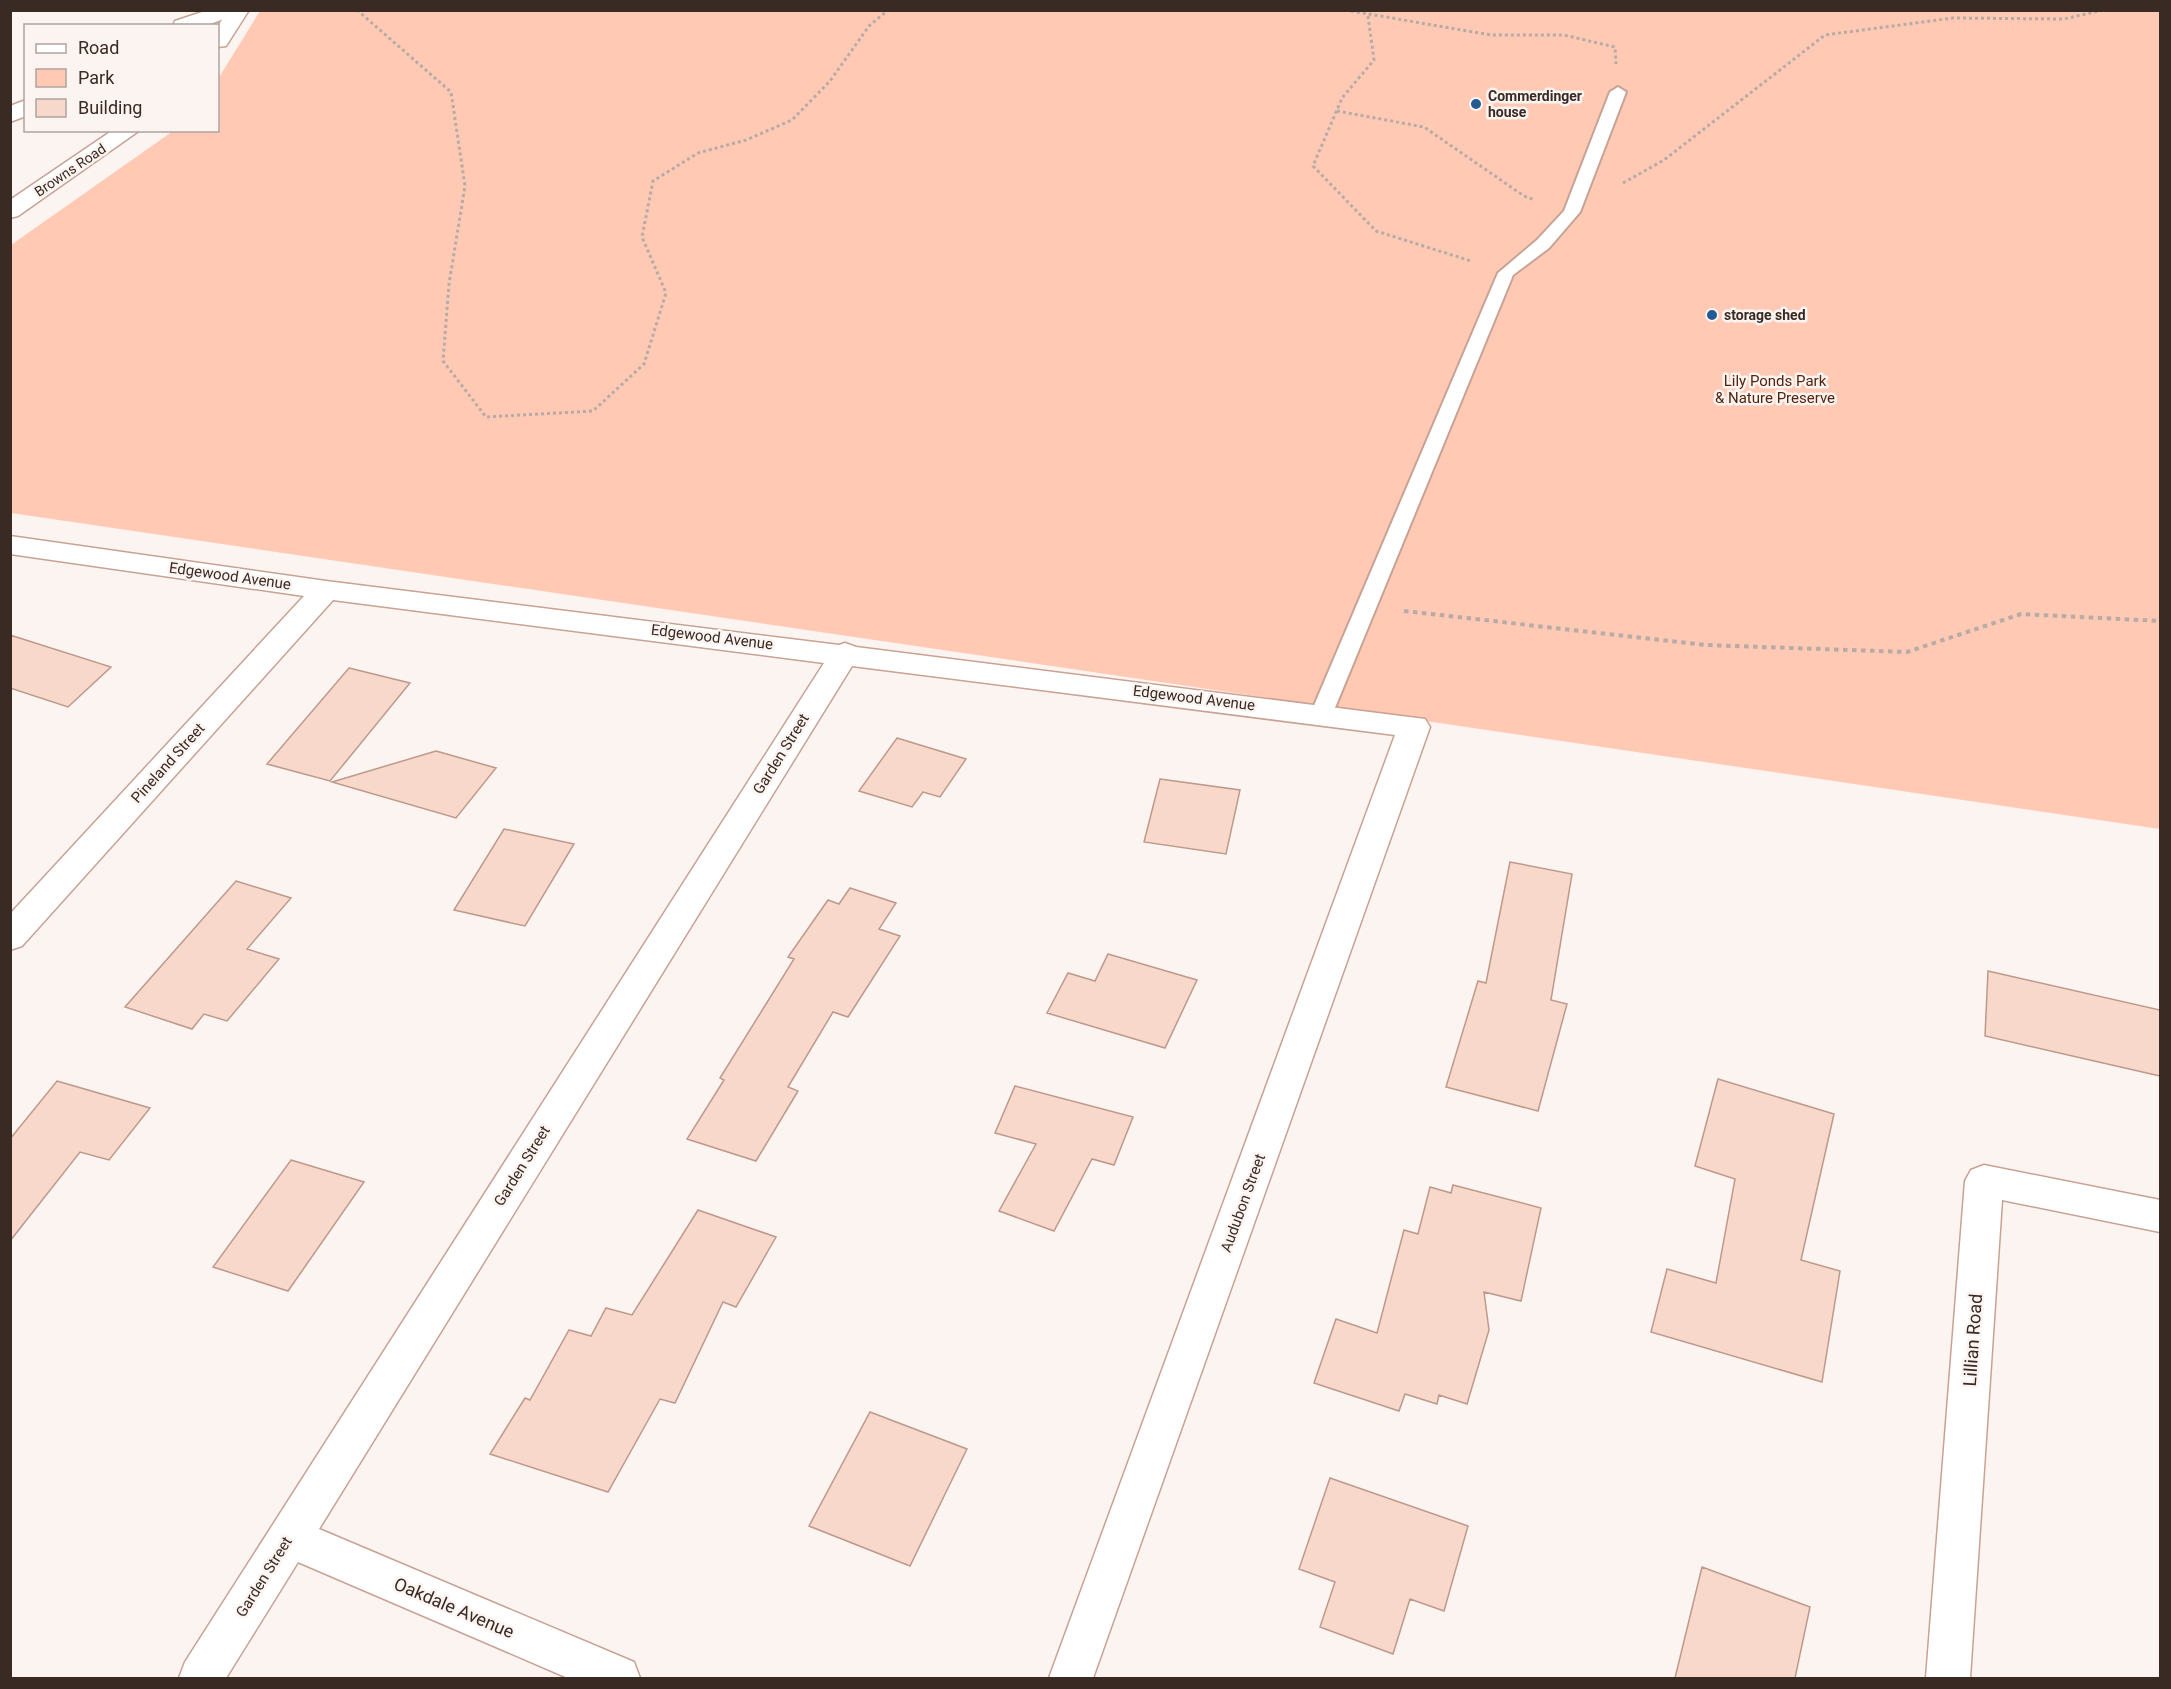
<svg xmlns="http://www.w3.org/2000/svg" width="2171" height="1689" font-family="Roboto,sans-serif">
	<rect width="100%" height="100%" fill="#fcf4f1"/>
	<path fill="#ffc9b4" d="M260 11H2160V829L11 513V245L173 131 218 130V79Z"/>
	<path fill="#f8d8cb" stroke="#be998b" stroke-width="1.5" d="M10 635 111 667 68 707 10 688Z
		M349 668 410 683 330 781 267 764Z
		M897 738 966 759 940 797 923 792 912 807 859 791Z
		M436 751 496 768 456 818 332 782Z
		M1160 779 1240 790 1226 854 1144 842Z
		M504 829 574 844 525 926 454 910Z
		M1510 862 1572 874 1551 1000 1567 1004 1538 1111 1446 1087 1478 981 1486 983Z
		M236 881 291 898 247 949 279 959 227 1021 204 1014 192 1029 125 1007Z
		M850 888 896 903 879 929 900 936 848 1017 833 1012 788 1087 798 1091 756 1161 687 1139 724 1080 720 1078 794 959 788 957 828 900 839 904Z
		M1108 954 1197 980 1165 1048 1047 1013 1068 973 1095 981Z
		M1988 971 2160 1010V1076L1985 1036Z
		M1718 1079 1834 1114 1801 1260 1840 1271 1822 1382 1651 1332 1667 1269 1716 1283 1735 1179 1695 1166Z
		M57 1081 150 1108 109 1160 80 1152 10 1241V1139Z
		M1015 1086 1133 1117 1114 1165 1092 1159 1054 1231 999 1211 1036 1144 995 1133Z
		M291 1160 364 1182 288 1291 213 1267Z
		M1453 1185 1541 1208 1521 1301 1484 1292 1489 1330 1467 1404 1439 1395 1437 1404 1405 1394 1399 1411 1314 1383 1336 1319 1377 1333 1404 1230 1418 1234 1430 1187 1451 1193Z
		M698 1210 776 1237 736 1307 723 1302 675 1403 660 1399 608 1492 490 1454 525 1398 530 1400 569 1330 591 1336 606 1308 632 1315Z
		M870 1412 967 1449 910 1566 809 1526Z
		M1330 1478 1468 1526 1444 1611 1410 1599 1393 1654 1320 1627 1335 1582 1299 1569Z
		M1702 1567 1810 1607 1795 1678H1675Z"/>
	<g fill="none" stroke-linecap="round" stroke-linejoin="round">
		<defs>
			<path id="service" d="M1618 87 1626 92 1580 212 1549 248 1513 275 1332 715 1329 720 1321 722 1313 720 1310 715 1498 273 1537 240 1564 211 1610 92Z"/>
			<path id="minor" d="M208 10H240L237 14 205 26H173L175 21Z
				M26 100V116L10 122V106Z
				M10 536 326 581 839 645 845 643 856 647 1425 719 1430 727 1093 1678H1049L1395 735 852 666 319 1529 634 1662 640 1678H568L298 1562 226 1678H179L185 1662 824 663 333 600 22 946 10 950V914L304 596 10 554Z
				M1984 1165 2160 1200V1232L2002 1200 1970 1678H1926L1965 1181 1971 1170Z"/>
			<path id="tertiary" d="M228 10H249L226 46 218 47V26Z
				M113 130H140L18 216 10 218V200Z"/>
		</defs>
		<use href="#service" stroke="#c8a294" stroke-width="4"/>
		<use href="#minor" stroke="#c8a294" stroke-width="3"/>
		<use href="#tertiary" stroke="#c8a294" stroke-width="3"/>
		<path stroke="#b6aba7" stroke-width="3" stroke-dasharray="3 3" stroke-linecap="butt" d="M357 10 451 92 465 186 449 284 443 361 486 417 593 411 644 364 666 293 642 237 653 181 698 153 746 140 792 120 830 81 869 26 888 10
			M416 10H476
			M1345 10 1491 35H1564L1615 47 1616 64
			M1368 16 1374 60 1342 98 1313 166 1376 231 1471 261
			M1337 111 1424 127 1524 196 1535 200
			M1623 183 1664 160 1825 35 1953 18 2064 19 2103 10"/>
		<path stroke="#b6aba7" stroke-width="4" stroke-dasharray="4.5 4.5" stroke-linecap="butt" d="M1404 611 1705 645 1907 652 2021 614 2160 621"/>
		<use href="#service" fill="#fff" fill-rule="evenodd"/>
		<use href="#minor" fill="#fff" fill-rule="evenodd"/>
		<use href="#tertiary" fill="#fff" fill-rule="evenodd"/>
	</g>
	<g fill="#255b94" stroke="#fcf4f1" stroke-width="2">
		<circle cx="1476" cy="104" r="6"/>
		<circle cx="1712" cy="315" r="6"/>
	</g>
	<g text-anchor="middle" stroke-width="5" stroke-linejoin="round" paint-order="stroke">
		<g font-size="14" font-weight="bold" fill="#392a24" stroke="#fcf4f1" text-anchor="start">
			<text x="1488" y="101">Commerdinger<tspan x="1488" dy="16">house</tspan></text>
			<text x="1724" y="320">storage shed</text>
		</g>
		<g font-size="14" fill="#392a24" stroke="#fcf4f1">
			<text transform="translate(70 170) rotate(-34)" y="5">Browns Road</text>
		</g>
		<g font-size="15" fill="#53240f" stroke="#fcf4f1">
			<text x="1775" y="386">Lily Ponds Park<tspan x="1775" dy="17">&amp; Nature Preserve</tspan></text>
		</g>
		<g font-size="15" fill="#392a24" stroke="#fcf4f1">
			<text transform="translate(230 576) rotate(8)" y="5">Edgewood Avenue</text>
			<text transform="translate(712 637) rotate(7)" y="5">Edgewood Avenue</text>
			<text transform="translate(1194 698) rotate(7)" y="5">Edgewood Avenue</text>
			<text transform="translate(781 754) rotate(-58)" y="5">Garden Street</text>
			<text transform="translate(168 763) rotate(-48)" y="5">Pineland Street</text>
			<text transform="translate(522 1166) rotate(-58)" y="5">Garden Street</text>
			<text transform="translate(1243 1203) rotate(-70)" y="5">Audubon Street</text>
			<text transform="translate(264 1577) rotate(-58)" y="5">Garden Street</text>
		</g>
		<g font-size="18" fill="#392a24" stroke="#fcf4f1">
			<text transform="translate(1973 1340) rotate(-86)" y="6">Lillian Road</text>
			<text transform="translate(454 1608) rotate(23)" y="6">Oakdale Avenue</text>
		</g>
	</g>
	<rect width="2171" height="1689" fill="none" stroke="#392a24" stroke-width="24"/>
	<rect x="24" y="24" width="195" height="108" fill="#fcf4f1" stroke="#aea39f" stroke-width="1.5"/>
	<rect x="36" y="44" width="30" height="9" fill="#ffffff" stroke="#aea39f" stroke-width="1.5"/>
	<text x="78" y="54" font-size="18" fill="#392a24">Road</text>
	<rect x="36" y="69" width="30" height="18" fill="#ffc9b4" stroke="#aea39f" stroke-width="1.5"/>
	<text x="78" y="84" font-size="18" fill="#392a24">Park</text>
	<rect x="36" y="99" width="30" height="18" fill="#f8d8cb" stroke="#aea39f" stroke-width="1.5"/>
	<text x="78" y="114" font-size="18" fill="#392a24">Building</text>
</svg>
